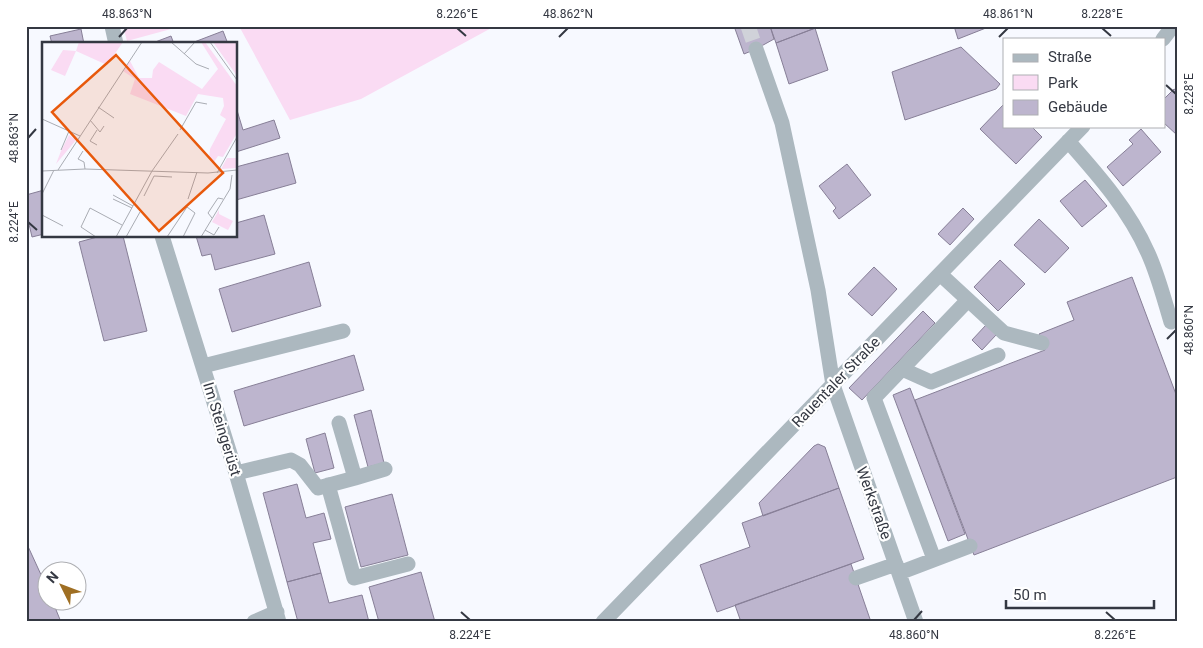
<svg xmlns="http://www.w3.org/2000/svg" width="1203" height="648" font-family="Roboto,sans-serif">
	<rect width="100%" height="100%" fill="#f7f9ff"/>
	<path fill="#fadbf3" d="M123 26H182L127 41Z
		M239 26H495L361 99 290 120Z"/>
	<path fill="#bdb5ce" stroke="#877f97" d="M734 26H770L774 39 756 49 744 54Z
		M770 26H821L776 43Z
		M954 26H991L958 39Z
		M815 28 828 70 789 84 776 43Z
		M81 29 84 44H52L50 36Z
		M223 31 228 44H189Z
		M171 36 174 44H150Z
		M961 47 1000 84 996 89 905 120 892 72Z
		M1174 89 1177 91V135L1164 123V99Z
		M1004 104V126H1031L1042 137 1016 164 980 129Z
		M236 107 243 130 274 120 280 138 236 152Z
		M1141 129 1161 152 1123 186 1107 167 1133 144 1129 140Z
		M288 153 296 183 236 200V167Z
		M847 164 871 195 839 219 833 211 836 208 819 186Z
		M1085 180 1107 206 1082 227 1060 201Z
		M44 190V234L32 237 26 211V195Z
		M963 208 974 219 950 245 938 234Z
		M264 215 275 254 215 270 211 254 202 256 196 236H236V223Z
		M1039 219 1069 248 1045 273 1014 245Z
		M101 236H123L147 331 104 341 79 242Z
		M1000 260 1025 284 998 311 974 287Z
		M309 262 321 306 232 332 219 289Z
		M874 267 897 289 872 316 848 294Z
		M1132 277 1177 397V477L974 555 915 400 1045 350 1039 334 1074 320 1067 302Z
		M923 311 935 323 862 400 849 388Z
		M986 325 996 335 982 350 972 340Z
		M354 355 364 390 244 426 234 391Z
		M910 388 965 534 948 541 893 395Z
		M371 410 384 463 368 467 354 415Z
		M325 433 334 468 315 473 306 439Z
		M818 444 825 447 839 488 763 516 759 503 814 446Z
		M297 484 306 518 324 513 331 539 313 543 321 573 287 582 263 493Z
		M839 488 864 559 717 612 700 565 750 547 742 523Z
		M392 494 408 555 361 567 345 507Z
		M26 542 48 590V600H52L61 622H26Z
		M851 564 871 622H741L735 605Z
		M421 572 435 622H379L369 587Z
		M321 573 329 603 362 595 369 622H298L287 582Z"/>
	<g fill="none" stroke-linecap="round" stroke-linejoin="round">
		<path stroke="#d0d2d9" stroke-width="15" stroke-dasharray="15 8" stroke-linecap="butt" d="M748 26 756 49"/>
		<path stroke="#acb8bf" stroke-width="15" d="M112 26 116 44
			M1163 39 1173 26
			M756 49 782 123 818 290 833 385 916 622
			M1068 141C1099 176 1129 210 1148 253 1158 275 1164 299 1171 322
			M162 236 236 473 279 622
			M940 274 1004 333 1042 343
			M203 366 343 331
			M902 369 931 382 998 355
			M236 473 291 460 300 465 318 488 355 478 339 423
			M355 478 385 469
			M328 485 354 578 408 564
			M934 559 874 398 968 300
			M899 573 970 546
			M856 578 896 564
			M254 622 277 612
			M603 622 1083 126"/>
	</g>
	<path fill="none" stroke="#343842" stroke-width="2" d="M457 28 466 36M1102 28 1111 36M119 37 127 28M559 37 568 28M999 37 1008 28M1166 85 1176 94M28 138 36 129M28 222 37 230M1167 339 1176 330M461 612 470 620M1106 612 1115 620M914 620 922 611"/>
	<g text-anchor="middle" stroke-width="4.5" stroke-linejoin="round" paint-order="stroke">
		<g font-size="15" fill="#343842" stroke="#fff">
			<text transform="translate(836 382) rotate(-46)" y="5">Rauentaler Straße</text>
			<text transform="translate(222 429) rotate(73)" y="5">Im Steingerüst</text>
			<text transform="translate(874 503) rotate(70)" y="5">Werkstraße</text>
		</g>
	</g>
	<g transform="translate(42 42)">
		<rect width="195" height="195" fill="#f7f9ff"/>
		<path d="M37 0H81L65 23 34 9 23 34 9 28 21 8 34 9ZM159 0H163L195 44V91L181 115 176 114 172 120 167 117 168 107 184 77 178 73 182 64 181 56 156 52 144 74 88 52 93 37 81 29 88 19 97 36H110L111 28 117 20 160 47 176 27ZM171 0H195V34ZM27 93 34 98 14 122 19 109ZM185 116H195V126L179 127ZM177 168V172L191 179 186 188 170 180Z" fill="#fadbf3"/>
		<path fill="none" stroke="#a9acb3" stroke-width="1" d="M129 0 154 22 167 27M168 0 195 38M142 12 153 0M56 65 72 76M0 77 38 94M48 78 58 90 62 84M138 88 154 60 165 62M55 103 48 99 55 88M19 108 27 89M41 109 36 117 42 120 43 127M16 128 100 0M0 129 43 127 166 131 195 128M175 131 195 95M0 152 12 128M71 153 91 164M102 154 112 134 130 135M71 157 90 166M146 157 155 130M0 173 21 184M170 176 166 171 176 156 181 157M163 188 172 193 177 185M54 195 39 185 48 166 80 183M74 195 110 129 136 92M84 195 98 170M125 195 145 165 153 171 141 195M159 195 188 147 190 133"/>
		<path fill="#e8590c" fill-opacity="0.15" stroke="#e8590c" stroke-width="2.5" d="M74 13 181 131 117 189 10 70Z"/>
		<rect width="195" height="195" fill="none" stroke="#343842" stroke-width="2.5"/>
	</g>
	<rect width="1203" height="648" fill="none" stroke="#ffffff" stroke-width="55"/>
	<rect x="1003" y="38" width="162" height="90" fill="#ffffff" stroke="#aeafb3"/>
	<rect x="1013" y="54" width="25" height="8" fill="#acb8bf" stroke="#aeafb3"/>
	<text x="1048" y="62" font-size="15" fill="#343842">Straße</text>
	<rect x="1013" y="75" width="25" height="15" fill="#fadbf3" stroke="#aeafb3"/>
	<text x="1048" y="88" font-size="15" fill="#343842">Park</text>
	<rect x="1013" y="100" width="25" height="15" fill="#bdb5ce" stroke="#aeafb3"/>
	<text x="1048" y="112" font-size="15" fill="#343842">Gebäude</text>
	<g transform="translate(62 586) rotate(312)"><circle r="24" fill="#ffffff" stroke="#aeafb3"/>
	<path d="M0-4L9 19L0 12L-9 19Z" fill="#9f6f23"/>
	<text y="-8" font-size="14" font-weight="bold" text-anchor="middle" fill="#343842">N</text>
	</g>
	<path d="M1006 600v8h148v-8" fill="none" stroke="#343842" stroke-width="2.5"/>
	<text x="1013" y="600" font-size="15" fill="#343842" stroke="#ffffff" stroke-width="4" paint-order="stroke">50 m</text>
	<rect x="28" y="28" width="1148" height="592" fill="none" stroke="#343842" stroke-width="2"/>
	<g font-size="12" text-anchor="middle" fill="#343842">
		<text x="127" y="18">48.863°N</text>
		<text x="457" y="18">8.226°E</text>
		<text x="568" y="18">48.862°N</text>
		<text x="1008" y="18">48.861°N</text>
		<text x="1102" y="18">8.228°E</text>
		<text transform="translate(1189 94) rotate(-90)" y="4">8.228°E</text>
		<text transform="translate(14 138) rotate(-90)" y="4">48.863°N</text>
		<text transform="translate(14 222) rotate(-90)" y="4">8.224°E</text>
		<text transform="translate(1189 330) rotate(-90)" y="4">48.860°N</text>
		<text x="470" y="639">8.224°E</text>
		<text x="914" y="639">48.860°N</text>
		<text x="1115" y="639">8.226°E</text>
	</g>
</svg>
